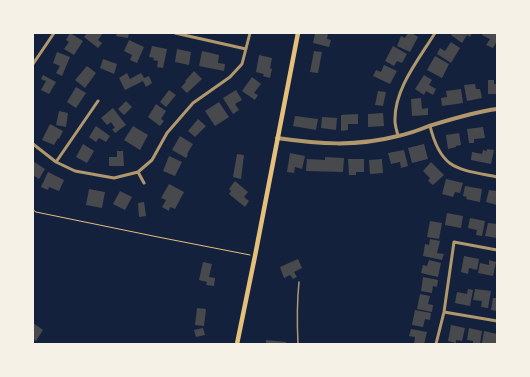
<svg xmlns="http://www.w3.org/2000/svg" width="530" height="377" font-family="Lato,sans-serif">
	<rect width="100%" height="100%" fill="#14213d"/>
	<path fill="#48494c" d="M70 33 83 41 74 55 64 49 69 42 66 40Z
		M87 33H103L98 40 102 43 98 48 84 37Z
		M117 33H129L128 38 116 36Z
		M315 33H328L327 39 331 40 329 47 313 43Z
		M408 33H412L418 37 410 52 397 46 401 36 405 38Z
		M452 33H472L470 37 467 35 462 43 451 35Z
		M483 33H497V41L493 48 486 45 490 39 482 35Z
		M129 40 144 47 137 63 130 60 132 55 124 51Z
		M451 42 460 48 451 63 437 54 440 48 445 51Z
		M152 46 167 49 163 68 157 67 158 61 153 60 154 58 149 57Z
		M393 46 407 54 402 63 397 61 394 66 385 61Z
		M177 49 191 52 189 65 175 62Z
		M202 51 219 55 218 63 225 64 224 71 199 66Z
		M314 51 322 52 318 73 310 72Z
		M57 52 70 57 62 76 56 73 60 66 53 63Z
		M259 55 272 58 270 68 272 69 270 78 263 76 264 74 256 72Z
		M435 56 449 64 442 78 427 70Z
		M103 59 117 64 114 74 100 68Z
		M384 65 397 71 390 84 373 76 376 70 381 72Z
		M87 66 96 73 85 88 75 80Z
		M194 71 202 79 187 93 181 87 186 82 185 81Z
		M127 73 130 79 141 73 144 78 149 76 152 83 146 87 143 81 125 90 119 78Z
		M43 75 56 82 49 94 41 90 46 81 41 79Z
		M424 75 432 80 429 85 436 89 433 95 426 91 424 95 415 89Z
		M252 77 261 84 254 93 258 95 255 100 242 91Z
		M488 80H494V84H497V94H488Z
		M475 84 476 89H480L482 98 467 101 464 85Z
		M76 87 86 93 76 108 67 102Z
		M461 89 463 103 442 106 441 98 447 97 446 91Z
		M169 90 176 95 166 107 160 102Z
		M236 90 242 100 235 104 239 110 233 114 223 98Z
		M378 91 386 92 383 106 375 105Z
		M421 98 422 109 428 108V115L412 116 411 99Z
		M126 101 132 107 124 115 118 109Z
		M219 102 229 117 215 126 205 111Z
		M156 104 166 111 161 119 164 121 160 126 148 117Z
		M113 108 126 125 115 133 112 129 115 128 111 122 107 125 101 118Z
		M59 111 68 113 66 127 56 125Z
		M383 113 384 126 368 127V114Z
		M358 114V124H348V130L341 131V115Z
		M295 116 318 119 316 130 293 126Z
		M322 117 337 118 336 130 321 128Z
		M198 119 206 126 195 137 188 131Z
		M50 124 63 131 59 139 58 138 54 145 42 140Z
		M96 126 110 136 106 142 99 138 96 142 89 137Z
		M133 126 148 135 140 150 124 140Z
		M483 127 485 138 474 139V143H469L467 129Z
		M459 133 461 145 456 146V147L448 149 446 135Z
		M180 136 193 144 187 154 188 155 186 158 172 150Z
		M83 144 94 151 87 163 76 157Z
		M424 144 428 159 412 163 408 148Z
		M487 149 494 150 491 164 471 160 472 152 482 154 483 150 487 151Z
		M404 150 408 166 401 168 400 162 391 164 388 153Z
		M117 151H123L124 166H109V157H117Z
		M290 153 305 156 302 169 295 167 294 173 287 172Z
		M237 154 244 155 241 179 233 177Z
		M169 156 182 162 175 176 163 171Z
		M325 157 344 158 343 172 306 171 307 159 325 160Z
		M348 159H364V172H356V175H349Z
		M382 159 383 173 370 174 369 160Z
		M33 161 45 169 39 179 33 175Z
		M431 162 444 175 433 185 428 181 430 178 423 171Z
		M48 172 64 180 59 191 49 187 48 190 41 187Z
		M446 179 463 183 460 193 455 192 453 197 442 194Z
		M235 181 248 192 244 197 249 201 245 207 229 194 231 191 229 189Z
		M169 184 184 192 175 209 170 207 169 211 162 207 166 200 161 198Z
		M465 186 482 189 480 202 466 199 467 197 463 196Z
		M89 189 105 192 102 208 86 205Z
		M489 190 497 191V205L486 202Z
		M120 191 132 197 125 210 113 204Z
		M144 202 146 216 139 217 138 203Z
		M447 213 463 216 461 228 445 225Z
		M470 218 485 221 482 236 476 235 477 230 468 228Z
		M430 221 442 223 439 239 427 237Z
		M488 223 497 224V238L485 236Z
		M430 239 440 241 437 253 444 254 442 260 423 256 425 244 429 245Z
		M464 256 479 259 477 270 469 268 468 274 461 272Z
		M298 259 302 268 294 272 297 277 293 279 290 275 284 278 280 267Z
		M429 260 441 263 438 277 421 273 423 265 427 266Z
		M489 260 496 262 493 276 478 273 480 263 489 265Z
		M203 262 212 264 209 277 215 278 214 286 206 285 207 282 199 280Z
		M423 277 438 280 437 287 433 286 432 293 421 291Z
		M468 289 473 290 470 306 455 303 457 292 467 294Z
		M475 289 491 291 488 308 481 307 482 301 473 300Z
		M420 294 430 296 428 304 433 305 432 312 417 309Z
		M493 298H497V311L491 310Z
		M197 308 206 309 204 326 195 325Z
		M415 310 431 313 430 320 425 319 423 327 412 325Z
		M33 323 43 330 36 341 33 339Z
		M451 325 465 328 462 341 456 340V343L448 341Z
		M203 328 205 335 196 337 194 330Z
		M469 328 482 331 480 344H473V341L467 340Z
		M411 329 427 332 424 344H414L415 337 409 336Z
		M484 331 497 334 496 344 482 343Z
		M266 340 286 342 285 344H266Z"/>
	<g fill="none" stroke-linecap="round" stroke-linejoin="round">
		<path stroke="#e5c07b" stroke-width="1" d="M33 210 36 212 158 237 250 255"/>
		<path stroke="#b1986c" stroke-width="1.5" d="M298 344C297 324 297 302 299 282"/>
		<path stroke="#b1986c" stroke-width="3" d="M175 33 246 49
			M33 64 54 33
			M430 126C441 170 457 169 497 177
			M398 136C397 131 395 126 395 121 394 89 419 59 435 33
			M33 144 56 162 75 171 114 178 138 172 152 160 167 133 193 103 230 77 242 64 250 33
			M56 162 98 101
			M138 172 144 183
			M444 312 497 321
			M436 344 444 312 454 242 497 250"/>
		<path stroke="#b1986c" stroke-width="4" d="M277 138C319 144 355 147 398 136 408 134 419 130 429 126 452 119 474 112 497 109"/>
		<path stroke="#e5c07b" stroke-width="4.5" d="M237 344 255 256 298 33"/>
	</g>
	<rect width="530" height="377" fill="none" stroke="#f6f1e7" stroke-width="68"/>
</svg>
